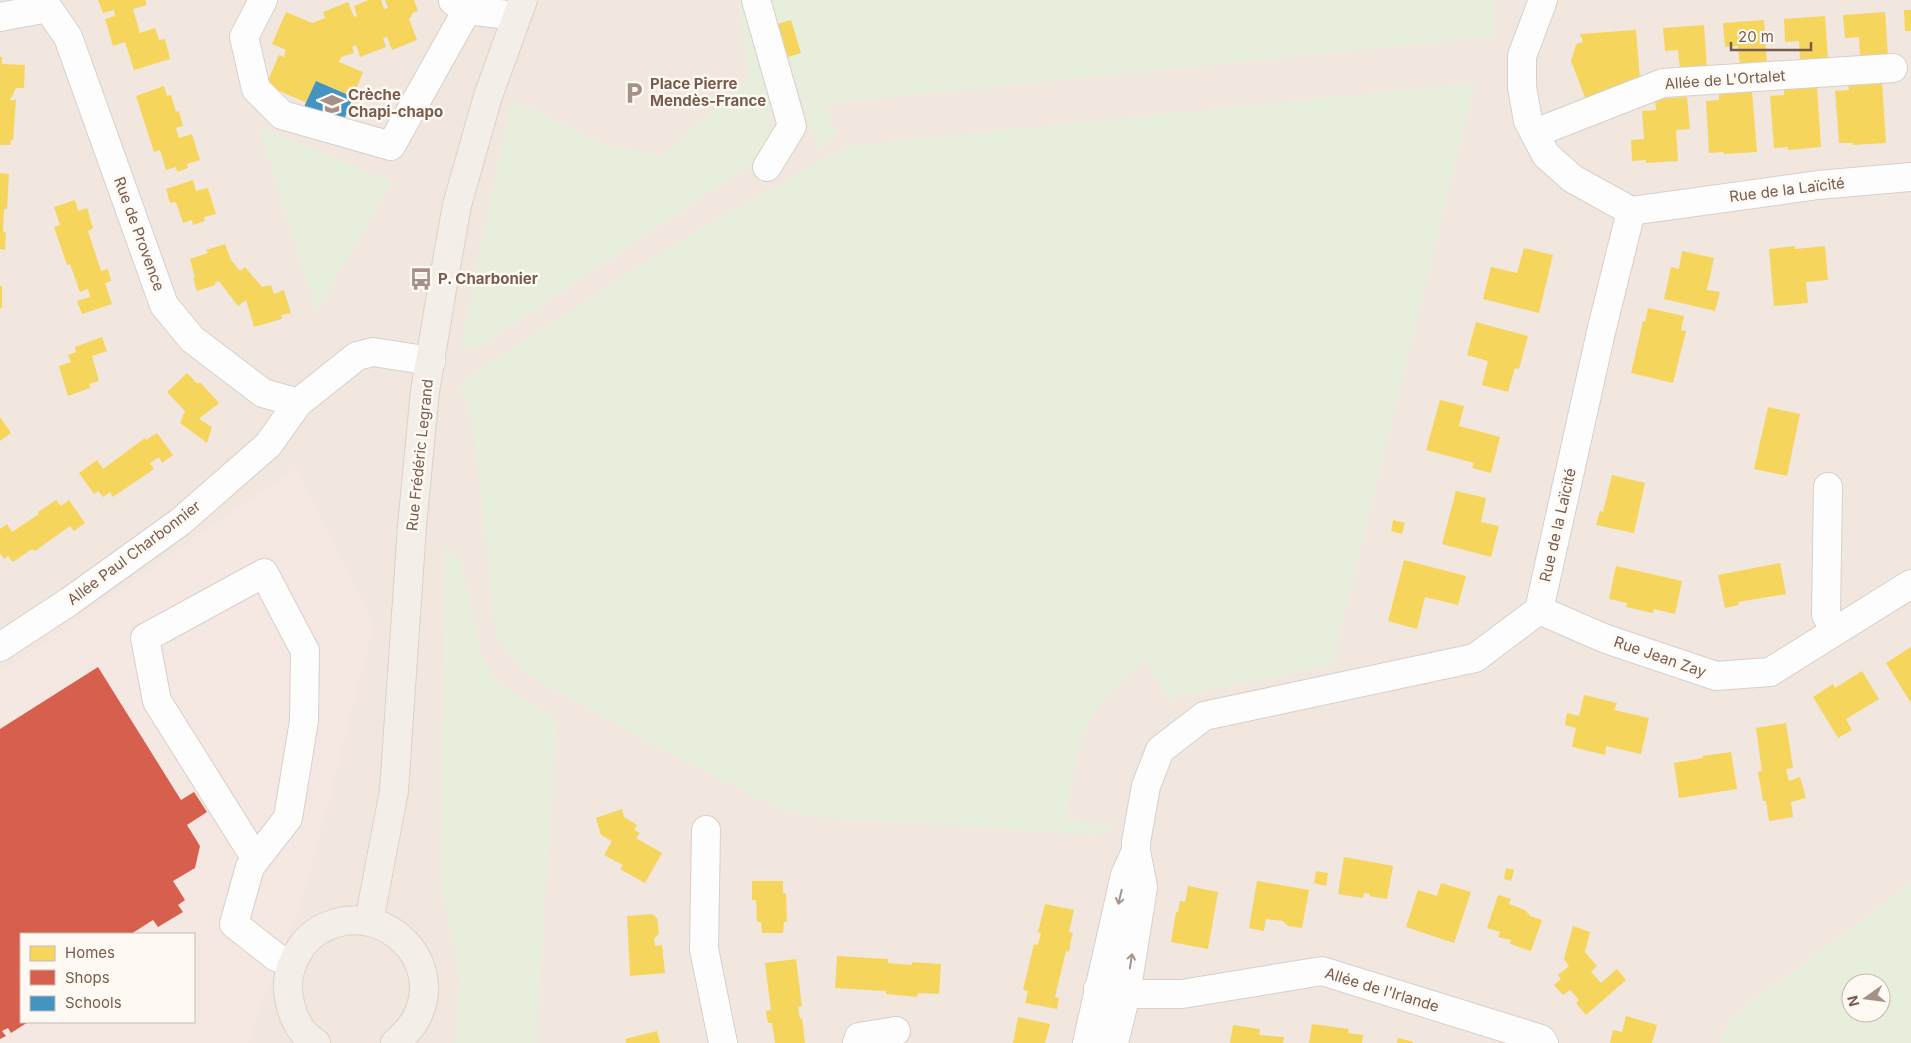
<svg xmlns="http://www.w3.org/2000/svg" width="1911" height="1043" font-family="Inter,sans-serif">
	<rect width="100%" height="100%" fill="#f8f4f0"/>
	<path fill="#f1e7de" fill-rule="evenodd" d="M0 0H1911V884L1731 1018 1721 1043H0ZM21 934H194V1022H21Z"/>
	<path fill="#f5e7e2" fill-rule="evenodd" d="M296 468 374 625 305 891 247 1043H0V672ZM21 934H194V1022H21Z"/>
	<path fill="#e7eedb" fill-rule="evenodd" d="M738 0H746L771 85 769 136 753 164 475 350 461 346 511 101 529 108 602 144 661 156 749 78Z
		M770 0H1495L1492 37 825 104 837 135 818 149Z
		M1475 83 1332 665 1180 696 1171 702 1146 662C1080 707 1078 746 1066 819L1113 826 1112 831 1095 835 817 817 776 808 678 758 528 675 516 663 495 631 475 441 467 403 459 382 686 237 847 146Z
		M259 127 392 182 316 312Z
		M445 545 460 559 482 656 497 683 557 719 536 1043H453L456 1039 460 980 441 881Z
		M1911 884V1043H1721L1731 1018ZM1851 983H1881V1013H1851Z"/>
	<path fill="#f6d55c" d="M98 0H145L147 5 133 9 140 33 155 28 159 40 165 39 170 59 134 70 125 42 113 46 105 19 115 16 114 10 103 13Z
		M369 0H381L384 9 388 8 385 0H414L418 11 412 13V16L409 19 417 40 392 50 387 37 383 38 386 47 360 57 356 45 352 47 354 53 341 57 339 62 363 72 353 97 316 81 307 103 266 85 279 55 284 57 286 50 272 44 286 12 312 23 325 18 323 12 348 2 354 17 357 16 354 6Z
		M1904 10H1911V31H1905Z
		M1885 12 1888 55 1860 57 1859 37 1845 38 1843 15Z
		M1825 16 1828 60 1800 61 1799 41 1785 42 1784 19Z
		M791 20 801 53 788 57 778 24Z
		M1764 20 1767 64 1740 66 1738 46 1725 47 1723 23Z
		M1704 25 1707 68 1680 70 1678 50 1665 51 1663 28Z
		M1636 30 1640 79 1586 100 1571 61 1576 44 1583 42 1580 34Z
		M0 57H2V64L25 65 24 88H16L10 100H16L13 140H11L10 145H0Z
		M1882 82 1886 143 1853 145V143H1839L1835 91 1849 90 1848 84Z
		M164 86 167 96 171 95 176 112 179 111 183 126 176 128 179 138 192 134 200 160 187 164 188 168 177 172 176 167 166 170 160 150 154 152 136 96Z
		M1817 87 1821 147 1788 150V147L1774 148 1770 96 1784 95V89Z
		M1752 91 1757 152 1724 154 1723 152 1709 153 1706 101 1719 100V93Z
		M1687 97 1690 129 1676 130 1678 161 1646 163V160L1632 161 1631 140 1644 139 1642 111 1656 110 1655 99Z
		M0 173 9 174 7 209H4L3 232H6L5 250 0 249Z
		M193 180 196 191 208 188 216 214 204 217 205 221 193 225 192 220 183 223 176 202 170 203 166 189Z
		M75 200 78 211 87 208 93 228 88 231 101 271 108 269 111 281 105 283 112 304 82 314 77 301 90 297 88 289 80 292 70 264 67 265 54 227 60 225 54 207Z
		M225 244 231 260 240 271 245 267 262 287 271 285 274 294 284 290 291 313 281 315 282 319 254 327 246 300 238 306 219 281 215 283V285L197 291 193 278H195L190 259 208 253 206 250Z
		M1795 246V249L1825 246 1828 280 1806 282 1808 303 1774 306 1769 249Z
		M1524 248 1553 255 1539 313 1483 299 1491 267 1517 273Z
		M1682 251 1714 258 1707 290 1720 292 1715 311 1664 299 1671 267 1679 269Z
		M0 286H2V308H0Z
		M1648 308 1684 316 1681 330 1686 331 1673 383 1631 373 1643 321 1645 322Z
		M1476 322 1528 336 1519 369 1515 368 1508 392 1482 385 1488 361 1467 355Z
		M102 337 107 351 92 356 99 381 89 384 90 388 68 396 59 366 71 362 68 355 76 352 75 347Z
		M187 373 198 384 200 382 219 403 199 419 212 427 207 443 180 423 185 411 167 392Z
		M1440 400 1464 406 1459 426 1500 437 1491 473 1472 468 1474 463 1426 450Z
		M1768 407 1800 414 1787 476 1754 469Z
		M0 417 11 433 0 441Z
		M157 433 173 455 162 463 159 457 150 463 154 469 113 497 110 492 103 497 98 491 94 494 79 473 97 460 103 469 145 438 146 440Z
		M1612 475 1645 483 1634 533 1596 525 1600 511 1603 512Z
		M1456 491 1486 498 1481 522 1499 526 1491 557 1442 544Z
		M56 500 61 506 69 500 85 523 74 531 70 526 35 551 32 549 13 562 8 556 4 559 0 553V529L7 524 12 532 39 514 38 512Z
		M1393 520 1405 523 1402 534 1391 531Z
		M1404 560 1466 576 1458 605 1425 597 1417 629 1388 621Z
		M1780 563 1786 594 1738 602 1739 605 1725 608 1718 575Z
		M1616 566 1682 581 1675 614 1654 609 1653 613 1626 607 1627 603 1609 599Z
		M1911 647V703L1886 663Z
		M1862 671 1879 699 1846 719 1852 730 1838 738 1813 697 1833 684 1835 688Z
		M1584 695 1617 703 1614 710 1649 718 1641 754 1606 746 1605 755 1572 747 1576 728 1565 725 1567 713 1579 716Z
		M1786 723 1793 768 1786 769 1789 781 1800 777 1806 798 1791 802 1793 817 1769 821 1766 801H1763L1758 772 1762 771 1756 728Z
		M1731 752 1737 789 1679 798 1674 763 1703 758 1702 756Z
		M622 809 624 817 637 825 634 830 640 833 636 838 662 853 645 883 620 869 623 865 604 855 612 841 601 835 596 818Z
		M1344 857 1393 866 1387 899 1369 896 1370 894 1364 893 1363 898 1338 894Z
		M1506 868 1514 870 1511 881 1504 879Z
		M1316 871 1328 873 1326 886 1314 883Z
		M752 881H783V893H786L787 922H784L783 933H762L761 922H757L756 900H752Z
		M1257 881 1309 890 1302 928 1288 926 1283 921 1266 919 1264 931 1249 928Z
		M1441 883 1471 892 1454 943 1406 927 1418 890 1437 896Z
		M1188 886 1218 892 1208 949 1171 942 1176 912H1178L1180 901 1185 902Z
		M1498 895 1511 899 1509 904 1525 910 1530 916 1542 920 1531 951 1510 944 1511 940 1498 937 1500 932 1487 928Z
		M1045 904 1074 910 1069 932 1073 933 1071 940 1069 952 1066 951 1055 997 1059 998 1057 1009 1025 1003 1028 991 1023 990 1034 944 1038 945 1041 933 1038 932Z
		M652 914 657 918 659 933 654 939 655 946 662 945 665 973 630 976 627 916Z
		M1573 926 1590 932 1585 952 1597 966 1591 972 1601 983 1617 969 1626 980 1586 1015 1576 1003 1579 1000 1570 990 1563 995 1554 985 1561 979 1558 975 1569 966 1564 959Z
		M837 956 888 959V963L912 965V962L941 964 939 994 918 993 917 997 886 994V991L835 988Z
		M796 959 802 1006 798 1007 800 1019 802 1018 805 1043H775L772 1023H768L766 1011 771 1010 765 963Z
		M1626 1016 1657 1025 1652 1043H1610L1613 1030 1622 1032Z
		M1018 1017 1050 1024 1045 1043H1013Z
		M1312 1024 1349 1029 1348 1033 1363 1035 1362 1043H1309Z
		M1233 1025 1260 1029 1259 1035 1284 1037 1283 1043H1230Z
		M657 1031 660 1043H626L625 1039Z
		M1398 1038 1413 1042V1043H1397Z"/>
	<path fill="#d6604d" d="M98 667 181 800 194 792 207 812 187 825 200 846 195 868 173 881 185 900 178 905 183 912 158 927 153 920 131 934H21V1022H28L11 1033 8 1028 2 1031 6 1036 0 1039V729Z"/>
	<path fill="#4393c3" d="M316 81 353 97 342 125 303 109Z"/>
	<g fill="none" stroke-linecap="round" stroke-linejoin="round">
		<defs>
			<path id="minor" d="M263 0 244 37 256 89 282 115 391 146 467 10
				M756 0 792 126 767 167
				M1543 0 1522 56V87L1528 121 1546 155 1573 179 1631 211
				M453 1 467 10 516 16
				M48 8 68 37 164 305 192 339 263 393 298 403
				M0 17 48 8
				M1535 133 1663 83 1893 68
				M1631 211 1818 185 1911 177
				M1828 487 1826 615 1835 630
				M1539 610 1606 639 1716 676 1770 672 1911 584
				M0 647 70 601 180 522 268 445 298 403 357 356 373 352 431 361
				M706 830 704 949 723 1043
				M256 859 157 701 145 638 264 573 305 651 304 721 288 818 250 867 234 924 276 957 292 963
				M1098 989 1133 994H1182L1322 971 1541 1039 1544 1043
				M857 1043 859 1037 896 1031
				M1087 1043 1125 875 1136 851
				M1114 1043 1126 994 1143 887 1136 851V842L1146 786 1160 750 1204 716 1475 658 1539 610 1601 332 1631 211"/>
			<path id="major" d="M369 921 394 791 412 526 425 391 441 295 457 205 488 96 523 0
				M316 1043C297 1032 289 1008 288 988 287 972 294 958 302 946 310 934 323 927 336 923 387 908 439 958 420 1010 415 1024 406 1033 395 1043"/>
		</defs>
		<use href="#minor" stroke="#d6d0cb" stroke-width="30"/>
		<use href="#major" stroke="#dad1cc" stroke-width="30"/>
		<use href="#minor" stroke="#fefdfd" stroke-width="28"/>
		<use href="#major" stroke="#f3eee8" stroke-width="28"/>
	</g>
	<defs><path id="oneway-shaft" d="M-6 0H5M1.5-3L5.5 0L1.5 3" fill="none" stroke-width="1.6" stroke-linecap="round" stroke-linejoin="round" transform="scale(1.25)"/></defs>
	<g stroke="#a7948c">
		<use href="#oneway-shaft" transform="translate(1120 897) rotate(103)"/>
		<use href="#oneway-shaft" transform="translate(1131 961) rotate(-81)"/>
	</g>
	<defs>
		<symbol id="parking-bare" viewBox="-9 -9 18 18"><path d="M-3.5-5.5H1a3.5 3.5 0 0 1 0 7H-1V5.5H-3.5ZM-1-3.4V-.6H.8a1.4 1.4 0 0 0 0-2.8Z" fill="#a59187" stroke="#fef9f3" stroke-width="2.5" paint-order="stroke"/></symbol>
		<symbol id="school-bare" viewBox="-9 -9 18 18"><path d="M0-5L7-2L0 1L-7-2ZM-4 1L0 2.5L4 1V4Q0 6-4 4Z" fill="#a59187" stroke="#fef9f3" stroke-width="2.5" paint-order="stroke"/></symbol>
		<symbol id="bus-bare" viewBox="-9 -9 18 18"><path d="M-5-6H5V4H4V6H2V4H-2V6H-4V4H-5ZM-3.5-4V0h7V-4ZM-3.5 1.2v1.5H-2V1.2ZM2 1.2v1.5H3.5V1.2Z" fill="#a59187" stroke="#fef9f3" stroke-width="2.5" paint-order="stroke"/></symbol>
	</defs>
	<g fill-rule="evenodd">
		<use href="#parking-bare" x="618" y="77" width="32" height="32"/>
		<use href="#school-bare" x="316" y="88" width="32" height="32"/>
		<use href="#bus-bare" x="405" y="263" width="32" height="32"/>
	</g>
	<g text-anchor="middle" stroke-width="5" stroke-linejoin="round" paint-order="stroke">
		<g font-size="15" fill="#785c4f" stroke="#fef9f3">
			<text transform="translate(1725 80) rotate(-4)" y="5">Allée de L'Ortalet</text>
			<text transform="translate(1787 190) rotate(-7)" y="5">Rue de la Laïcité</text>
			<text transform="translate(139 234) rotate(70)" y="5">Rue de Provence</text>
			<text transform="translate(420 455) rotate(-84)" y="5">Rue Frédéric Legrand</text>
			<text transform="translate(1558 525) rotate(-77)" y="5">Rue de la Laïcité</text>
			<text transform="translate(134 553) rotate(-37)" y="5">Allée Paul Charbonnier</text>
			<text transform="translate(1660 657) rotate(19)" y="5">Rue Jean Zay</text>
			<text transform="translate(1382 990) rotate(17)" y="5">Allée de l'Irlande</text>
		</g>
		<g font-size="15" font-weight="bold" fill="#785c4f" stroke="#fef9f3" text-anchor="start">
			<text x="650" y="89">Place Pierre<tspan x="650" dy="17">Mendès-France</tspan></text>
			<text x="348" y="100">Crèche<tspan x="348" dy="17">Chapi-chapo</tspan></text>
			<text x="438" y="284">P. Charbonier</text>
		</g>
	</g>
	<rect x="20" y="933" width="175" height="90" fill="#fef9f3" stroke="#c8bab1"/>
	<rect x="30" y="946" width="25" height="15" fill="#f6d55c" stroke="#c8bab1"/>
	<text x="65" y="958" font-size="15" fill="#785c4f">Homes</text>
	<rect x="30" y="970" width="25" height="15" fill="#d6604d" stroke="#c8bab1"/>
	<text x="65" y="983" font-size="15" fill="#785c4f">Shops</text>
	<rect x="30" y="996" width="25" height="15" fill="#4393c3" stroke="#c8bab1"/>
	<text x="65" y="1008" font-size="15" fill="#785c4f">Schools</text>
	<g transform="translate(1866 998) rotate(256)"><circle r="24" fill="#fef9f3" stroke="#c8bab1"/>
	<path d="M0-4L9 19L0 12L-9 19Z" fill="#a59187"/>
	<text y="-8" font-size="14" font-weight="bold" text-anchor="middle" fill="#785c4f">N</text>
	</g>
	<path d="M1731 42v8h80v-8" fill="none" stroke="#785c4f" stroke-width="2.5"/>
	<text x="1738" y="42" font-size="15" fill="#785c4f" stroke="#fef9f3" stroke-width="4" paint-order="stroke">20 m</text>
</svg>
